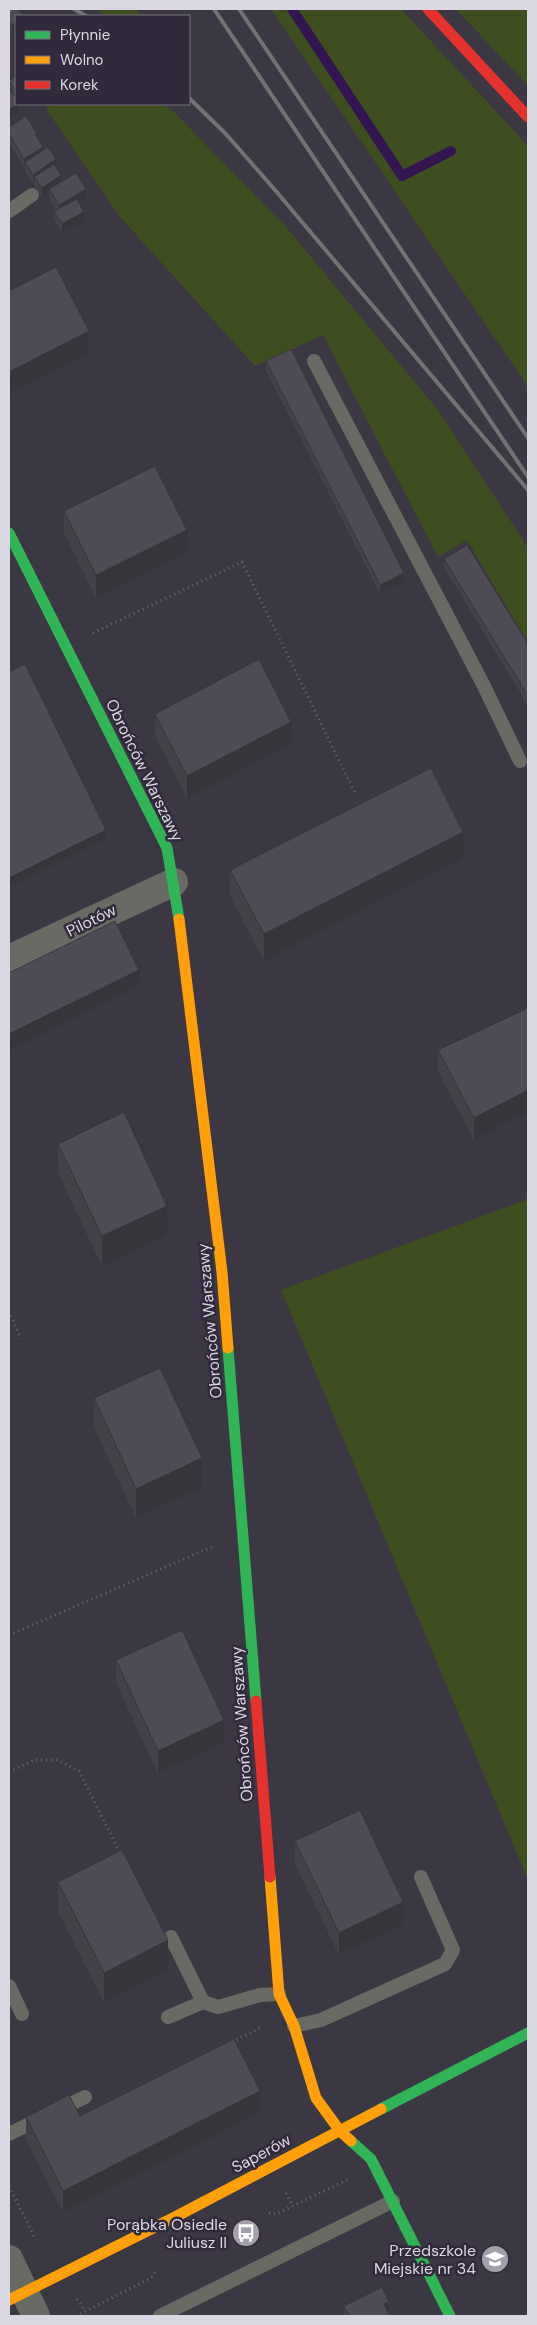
<svg xmlns="http://www.w3.org/2000/svg" width="537" height="2325" font-family="'DM Sans',sans-serif">
	<rect width="100%" height="100%" fill="#3c3843"/>
	<path fill="#3f4e1f" d="M94 9H137L141 16H107Z
		M271 9H401L528 146V387Z
		M456 9H528V86Z
		M52 104H163L175 113 286 227 438 410 528 548V643L467 540 438 557 323 335 255 366 120 217 46 109Z
		M528 1199V1880L281 1290Z"/>
	<g fill="none" stroke-linecap="round" stroke-linejoin="round">
		<path stroke="#331552" stroke-width="10" d="M292 9 402 176 451 151"/>
		<path stroke="#676866" stroke-width="3" stroke-dasharray="1 4" stroke-linecap="butt" d="M93 633 242 562 355 793
			M9 1311 21 1339
			M9 1635 212 1547
			M9 1772 34 1760H58L79 1771 120 1853
			M232 2042 260 2028
			M9 2186 36 2240
			M286 2193 293 2206
			M269 2213 276 2214 347 2180
			M77 2299 85 2311
			M76 2316 151 2278 157 2269"/>
		<path stroke="#686b64" stroke-width="14" d="M9 211 32 195
			M314 361 483 684 520 761
			M171 1937 203 2002
			M9 1986 22 2014
			M168 2017 203 2002 218 2007 260 1995 279 1994
			M294 2026 321 2020 445 1964 453 1950 421 1877
			M9 2134 85 2097
			M160 2316 393 2201"/>
		<path stroke="#686b64" stroke-width="28" d="M9 959 174 882
			M9 2259 36 2316"/>
		<path stroke="#30b455" stroke-width="11" d="M9 533 167 848 179 919
			M228 1348 256 1701
			M381 2109 528 2033
			M351 2141 371 2159 450 2316"/>
		<path stroke="#ff9f0a" stroke-width="11" d="M179 919 222 1272 228 1348
			M270 1877 279 1994 294 2026 316 2098 340 2131 351 2141
			M9 2300 175 2217 381 2109"/>
		<path stroke="#e5322d" stroke-width="11" d="M428 9 528 117
			M256 1701 270 1877"/>
		<path stroke="#727272" stroke-width="4" d="M74 9 86 16
			M214 9 528 477
			M239 9 528 438
			M189 98 225 133 275 190 528 490"/>
	</g>
	<path fill="#444149" d="M9 9 16 16V31L12 34 11 33V36L9 38Z
		M16 76V104H29L22 109 19 104V112L9 119V81Z
		M9 127 37 138 43 150 56 168 61 182 86 198 79 202 84 221 62 233 54 220V211L56 210 49 198V192L42 197 34 186V183L33 184 25 171V167L24 168 9 143Z
		M266 361 404 582 380 594 266 370Z
		M64 511 187 553 96 598 64 533Z
		M444 559 528 644V705L444 568Z
		M155 714 291 744 187 799 155 736Z
		M463 858 264 961 230 896V870Z
		M528 1008V1112L474 1140 438 1072V1050Z
		M58 1144 167 1235 102 1266 58 1173Z
		M94 1398 202 1488 136 1518 94 1428Z
		M116 1660 224 1743 158 1773 116 1683Z
		M295 1841 403 1924 339 1955 295 1864Z
		M58 1882 168 1970 104 2002 58 1912Z
		M260 2113 63 2213 26 2139V2117Z
		M344 2306 389 2311 387 2312 390 2316H344Z"/>
	<path fill="#37353c" d="M16 22V31L12 34V25Z
		M11 27V36L9 38V29Z
		M17 104H19V112L9 119V110Z
		M22 104H29L22 109Z
		M43 147V156L25 162V167L24 168V159Z
		M56 159V168L34 177V183L33 184V175Z
		M61 175V184L49 189V192L42 197V188Z
		M86 189V198L59 214V205Z
		M84 212V221L62 233V224Z
		M89 331V353L9 394V372Z
		M187 530V553L96 598V575Z
		M404 573V582L380 594V585Z
		M291 722V744L187 799V776Z
		M106 830V839L9 887V878Z
		M463 832V858L264 961V934Z
		M139 970V986L9 1051V1034Z
		M528 1090V1112L474 1140V1118Z
		M167 1206V1235L102 1266V1236Z
		M202 1458V1488L136 1518V1489Z
		M224 1720V1743L158 1773V1751Z
		M403 1902V1924L339 1955V1933Z
		M168 1940V1970L104 2002V1973Z
		M260 2091V2113L63 2213V2191Z
		M389 2302V2311L384 2313V2304Z"/>
	<path fill="#4f4c55" stroke="#37353c" d="M9 9H18L23 16H16V22L12 25 9 20Z
		M16 76V91L9 81Z
		M9 88 16 99V104H17L9 110Z
		M26 116 37 133 35 134 43 147 24 159 9 134V127Z
		M48 147 56 159 33 175 25 162Z
		M54 164 61 175 42 188 34 177Z
		M76 173 86 189 59 205 49 189Z
		M77 199 84 212 62 224 54 211Z
		M56 267 89 331 9 372V291Z
		M291 349 404 573 380 585 266 361Z
		M155 466 187 530 96 575 64 511Z
		M467 545 528 644V696L444 559Z
		M259 659 291 722 187 776 155 714Z
		M25 664 106 830 9 878V672Z
		M431 768 463 832 264 934 230 870Z
		M115 921 139 970 9 1034V973Z
		M528 1008V1090L474 1118 438 1050Z
		M124 1112 167 1206 102 1236 58 1144Z
		M160 1368 202 1458 136 1489 94 1398Z
		M182 1630 224 1720 158 1751 116 1660Z
		M360 1810 403 1902 339 1933 295 1841Z
		M122 1850 168 1940 104 1973 58 1882Z
		M234 2039 260 2091 63 2191 26 2117 69 2095 80 2116Z
		M382 2287 389 2302 384 2304 390 2316H349L344 2306Z"/>
	<defs>
		<symbol id="bus-disc" viewBox="-11 -11 22 22"><circle r="9.5" fill="#a39fab" stroke="#312a3c"/><path d="M-5-6H5V4H4V6H2V4H-2V6H-4V4H-5ZM-3.5-4V0h7V-4ZM-3.5 1.2v1.5H-2V1.2ZM2 1.2v1.5H3.5V1.2Z" fill="#fff"/></symbol>
		<symbol id="school-disc" viewBox="-11 -11 22 22"><circle r="9.5" fill="#a39fab" stroke="#312a3c"/><path d="M0-5L7-2L0 1L-7-2ZM-4 1L0 2.5L4 1V4Q0 6-4 4Z" fill="#fff"/></symbol>
	</defs>
	<g fill-rule="evenodd">
		<use href="#bus-disc" x="230" y="2217" width="32" height="32"/>
		<use href="#school-disc" x="479" y="2243" width="32" height="32"/>
	</g>
	<g text-anchor="middle" stroke-width="5" stroke-linejoin="round" paint-order="stroke">
		<g font-size="16" fill="#dbd7e3" stroke="#312a3c">
			<text transform="translate(145 770) rotate(64)" y="6">Obrońców Warszawy</text>
			<text transform="translate(91 920) rotate(-26)" y="6">Pilotów</text>
			<text transform="translate(209 1321) rotate(-95)" y="6">Obrońców Warszawy</text>
			<text transform="translate(241 1724) rotate(-94)" y="6">Obrońców Warszawy</text>
			<text transform="translate(261 2153) rotate(-28)" y="6">Saperów</text>
		</g>
		<g font-size="16" fill="#dbd7e3" stroke="#312a3c" text-anchor="end">
			<text x="227" y="2230">Porąbka Osiedle<tspan x="227" dy="18">Juliusz II</tspan></text>
			<text x="476" y="2256">Przedszkole<tspan x="476" dy="18">Miejskie nr 34</tspan></text>
		</g>
	</g>
	<rect width="537" height="2325" fill="none" stroke="#dbd7e3" stroke-width="20"/>
	<rect x="15" y="15" width="175" height="90" fill="#312a3c" stroke="#756f7f"/>
	<rect x="25" y="31" width="25" height="8" fill="#30b455" stroke="#756f7f"/>
	<text x="60" y="40" font-size="15" fill="#dbd7e3">Płynnie</text>
	<rect x="25" y="56" width="25" height="8" fill="#ff9f0a" stroke="#756f7f"/>
	<text x="60" y="65" font-size="15" fill="#dbd7e3">Wolno</text>
	<rect x="25" y="81" width="25" height="8" fill="#e5322d" stroke="#756f7f"/>
	<text x="60" y="90" font-size="15" fill="#dbd7e3">Korek</text>
</svg>
